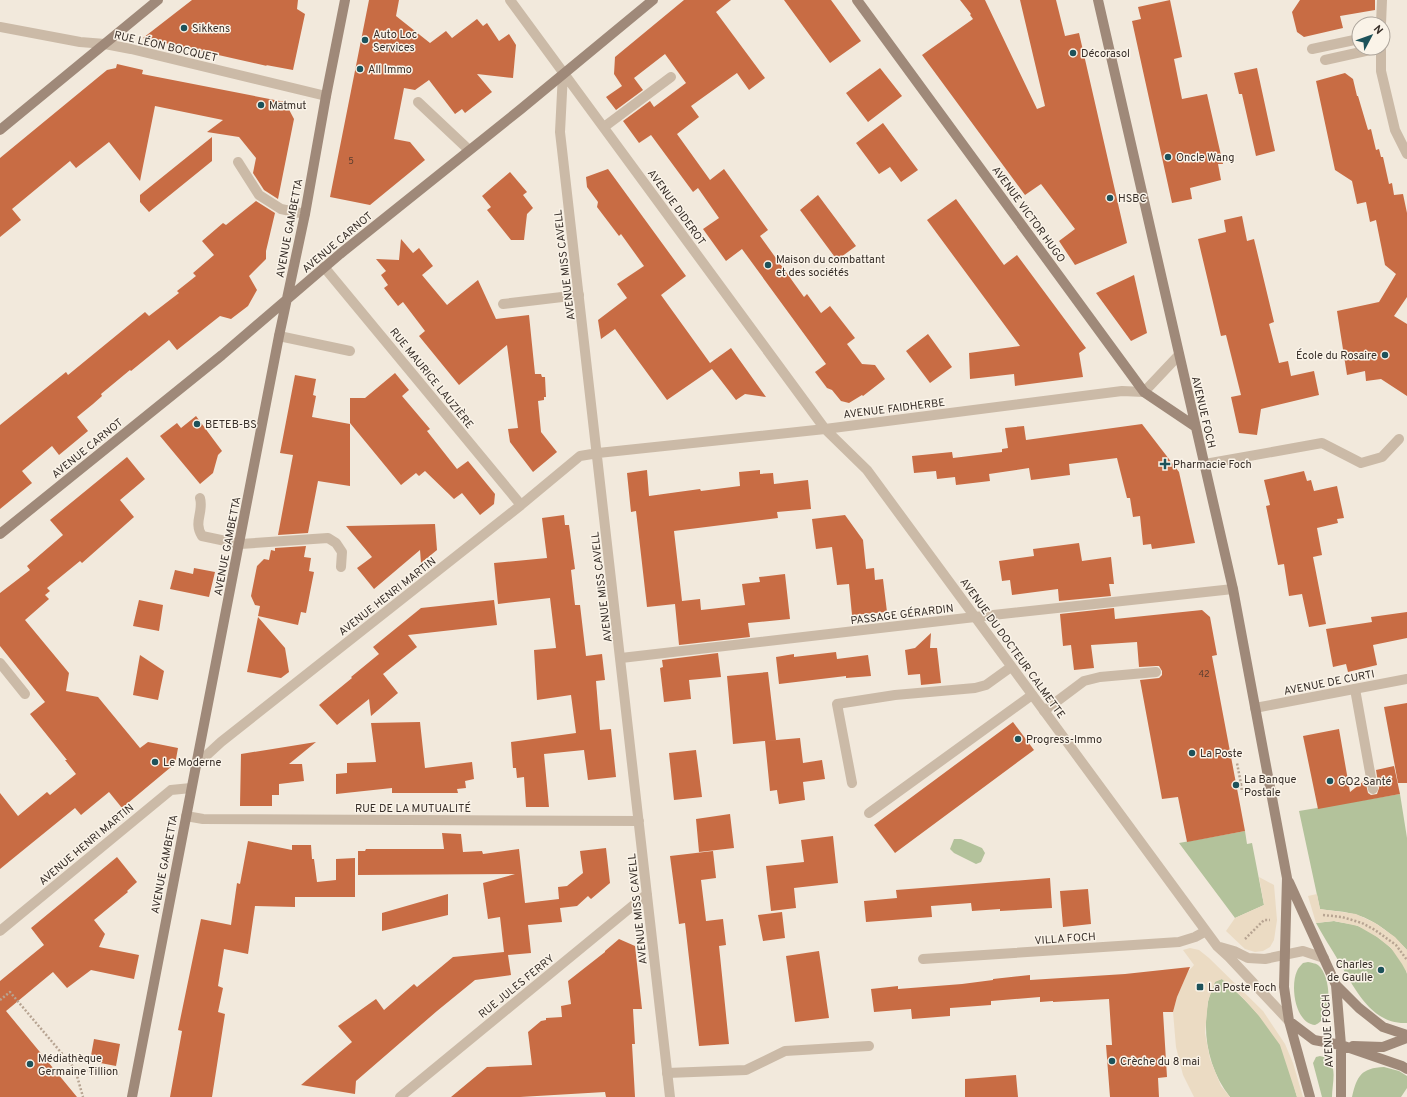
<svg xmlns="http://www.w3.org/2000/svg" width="1407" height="1097" font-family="Overpass,sans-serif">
	<rect width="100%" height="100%" fill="#f2e9dc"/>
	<path fill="#b3c29b" d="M1400 794 1407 838V950C1393 935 1377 921 1357 915 1345 911 1331 911 1320 909L1299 811Z
		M1245 831 1247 844 1252 843 1264 905 1235 918 1179 843Z
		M954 839H961L982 848 985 853 981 862 976 864 954 853 950 849Z
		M1334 921C1342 923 1351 923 1358 926 1376 933 1404 955 1407 974 1407 988 1407 1009 1407 1023 1371 1025 1354 987 1338 960 1331 948 1323 936 1316 923Z
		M1308 962C1312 963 1315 963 1318 965 1331 975 1334 1018 1315 1025 1295 1023 1290 986 1297 971 1298 968 1301 965 1303 963Z
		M1222 979C1244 998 1265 1019 1280 1044 1287 1057 1293 1082 1297 1097H1230C1209 1070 1202 1036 1208 1002 1209 995 1213 988 1215 981Z
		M1320 1056C1340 1060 1332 1082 1332 1097H1322L1313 1063 1316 1057Z
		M1384 1067 1399 1071 1407 1076V1088L1401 1097H1352C1357 1076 1361 1068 1384 1067Z"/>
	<path fill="#ebdbc3" d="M1259 877 1274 885 1277 920 1274 940 1270 947 1263 951 1255 952 1245 949 1226 931 1235 918 1264 905Z
		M1317 894 1320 909 1356 914 1375 923 1395 937 1407 950V973L1402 964 1391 948 1377 937 1358 926 1334 921 1316 923 1308 896Z
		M1190 948 1199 950 1209 958 1263 1011 1285 1044 1293 1063 1303 1097H1297L1280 1045 1259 1016 1243 998 1222 979 1215 982 1208 1001 1205 1033 1210 1059 1221 1086 1230 1097H1194L1183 1075 1176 1047 1173 1012 1177 997 1187 973 1194 965 1183 950Z"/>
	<path fill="#c86c44" d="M192 0H298L297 9 305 14 293 70 266 65 267 66 143 38Z
		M369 0H399L396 16 430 43 446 31 452 38 477 19 483 26 487 23 499 41 509 34 516 45 513 78 477 74 492 92 465 113 462 109 455 114 429 80 415 90 404 88 394 139 410 142 425 160 370 205 330 197Z
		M684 0H731L716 12 765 78 749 90 737 73 691 106 699 117 677 134 710 180 724 169 768 230 760 236 804 297 807 294 821 313 830 306 855 338 847 344 862 364 875 365 885 379 863 396 862 395 849 403 841 401 832 390 827 388 815 372 826 364 742 249 726 261 703 229 719 218 698 188 693 192 651 135 639 143 623 121 650 101 654 107 686 83 665 54 634 78 643 90 616 110 606 97 622 86 614 74 615 57Z
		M784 0H831L861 41 830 63Z
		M960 0H985L1037 109 1045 106 1020 0H1056L1065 36 1079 33 1127 243 1075 265 1059 241 1075 229 1041 184 1025 195 922 55 973 19 970 15 971 14Z
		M1170 0 1182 57 1174 59 1182 99 1207 94 1223 164H1218L1221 180 1190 188 1192 199 1172 203 1132 21 1141 19 1138 7Z
		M1300 0H1375V10L1340 16 1343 28 1304 37 1297 32 1292 12Z
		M117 64 143 70 142 74 285 102 294 119 278 199 264 190 253 173 256 158 239 137 207 132 223 120 155 106 140 181 109 142 76 168 70 161 12 209 21 220 0 237V158L107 70 116 68Z
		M880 68 902 96 868 122 846 93Z
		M1257 68 1275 151 1256 156 1242 94H1239L1234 73Z
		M1345 73 1353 79 1357 96H1358L1368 130 1371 129 1376 150 1379 149 1381 157H1383L1389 184 1392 183 1394 195 1403 194 1407 213V297L1394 316 1407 324V396L1381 379 1366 381 1365 371 1347 375 1337 311 1379 302 1396 274 1385 265 1376 220 1370 222 1366 202 1357 204 1352 181 1335 170 1316 81Z
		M883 123 918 170 901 182 890 167 879 174 856 143Z
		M212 137V161L149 212 140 202V195Z
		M608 169 686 276 661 295 710 363 731 348 766 397 745 394 736 400 712 369 667 400 615 329 601 339 598 320 627 298 617 284 644 266 621 234 619 236 597 207 598 202 587 187 586 177Z
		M510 172 527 192 523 195 533 208 527 214 524 240H511L487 210 491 207 482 196Z
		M818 195 856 246 837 260 800 210Z
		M956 199 1004 265 1017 255 1086 348 1079 353 1083 377 1015 386 1014 374 970 379 969 353 1020 346 927 220Z
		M256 201 275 213 266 251V259L249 276 257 290 248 306 231 319 220 316 177 350 169 340 131 371 130 370 101 394 102 396 93 404 77 417 88 431 59 455 52 446 22 471 32 483 0 509V425L66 372 68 375 145 312 149 316 179 293 177 291 196 276 193 273 214 255 202 241 223 223 226 225Z
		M1242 216 1247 241 1254 239 1274 322 1269 324 1279 363 1288 361 1291 376 1314 371 1319 395 1261 409 1257 435 1239 433 1231 397 1241 395 1226 335 1221 336 1198 239 1226 232 1224 220Z
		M401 239 413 253 419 248 433 266 422 275 447 305 478 280 496 319 529 315 535 374H541L542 377H545L546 397H544V400L538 401 541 432 557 452 533 472 510 442 508 429 518 428 507 345 459 385 419 336 425 331 403 302 398 306 384 288 388 285 381 275 386 271 376 259 399 260Z
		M1134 275 1147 333 1131 341 1096 293Z
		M928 334 952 367 930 383 906 351Z
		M395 373 409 390 402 396 430 429 427 431 457 469 468 461 495 494 494 504 480 515 462 493 454 499 425 471 419 476 416 473 401 485 350 423V398H365Z
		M295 375 316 379 313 395 316 396 312 417 350 424V486L318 481 308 533 278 535 293 455 280 453Z
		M196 416 222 451 218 455 213 473 200 484 160 436 177 423 181 428Z
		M1142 424 1179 472 1195 543 1152 549 1151 544 1143 545 1140 516 1133 517 1130 498H1127L1117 458 1069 464 1070 475 1031 480 1029 468 989 474 990 481 956 485 955 477 937 479 936 471 914 473 912 456 952 452 953 458 1002 452V449L1008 448 1005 428 1024 426 1026 440Z
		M127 457 145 479 120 500 134 517 82 563 80 561 47 588 50 591 45 595 49 599 25 620 69 673 66 691 98 697 140 748 148 742 178 748 176 759 171 767 122 808 109 792 81 815 75 808 0 869V793L18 816 47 792 50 795 76 774 65 760H67L30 714 45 702 0 646V593L30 570 27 566 63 535 50 520Z
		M647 470 649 496 700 489 701 491 740 486 739 472 760 470V474L773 473 774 484 808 480 811 509 777 512 778 518 674 531 682 601 700 599 701 610 745 605 742 584 760 582 759 577 785 574 790 619 748 623 750 637 679 645 675 604 647 607 636 511 631 512 627 473Z
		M1304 471 1307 481 1311 480 1314 491 1337 486 1344 518 1337 519 1338 523 1317 528 1322 555 1313 557 1326 624 1309 627 1302 594 1289 596 1284 564 1278 565 1266 506 1270 505 1264 480Z
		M564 515 565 525H569L575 569 571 570 575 605H580L586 656 602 654 605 680 596 681 600 730 611 729 616 777 588 780 584 750 544 754 549 807H526L524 777 517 778 516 768H513L511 742 576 733 571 695 537 700 534 650 556 648 550 598 498 604 494 563 547 558 542 518Z
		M845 515 863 540 866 569 874 568 875 580 883 579 887 612 852 615 849 584 837 585 832 547 816 549 812 519Z
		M435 524 437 550 421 563 420 550 374 589 357 568 372 557 346 526Z
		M1079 543 1082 561 1111 557 1114 584H1109L1111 596 1059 601 1058 589 1012 595 1010 580 1002 581 999 561 1034 556 1033 549Z
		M306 546 304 557 311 558 309 571 314 572 306 613 301 612 298 625 258 616 260 606 255 605 251 596 257 566 264 559 269 560 271 550 275 551V548Z
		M194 568 215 572 209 597 170 589 175 570 193 574Z
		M139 600 163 605 159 631 133 626Z
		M494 600 497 625 408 635 417 647 383 674 398 693 371 716 369 699 337 725 319 705 352 678 351 677 379 654 373 647 421 608Z
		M1114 608 1115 619 1202 610 1210 617 1217 655 1212 656 1245 831 1187 842 1178 797 1162 799 1140 680 1159 678 1162 675V671L1159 666H1156L1139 667 1137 642 1091 645 1094 668 1074 670 1071 645 1063 646 1060 614Z
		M1407 612V638L1373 645 1377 665 1348 672 1346 664 1333 667 1326 629 1372 622 1371 617Z
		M258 617 285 648 289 672 281 678 247 672Z
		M931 633 930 648H937L941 683 921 685 920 674 908 675 905 650 915 648Z
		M836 652 837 659 868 655 871 676 846 678V676L779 684 776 657 794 654V657Z
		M718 653 721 677 689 680 691 699 664 702 660 668 663 667 662 660Z
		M140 655 164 671 158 700 133 695Z
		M768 672 776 740 733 744 727 676Z
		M1407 703V783H1398L1384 707Z
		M420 722 425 768 472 762 474 779 465 781 466 788 457 789 458 793H392V788L336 794V774L347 773V763L376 762 371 723Z
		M1013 722 1034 750 895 853 874 825Z
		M1339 729 1350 792 1365 780 1368 793 1371 795 1377 794 1379 788 1376 770 1394 766 1400 794 1318 809 1303 736Z
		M800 738 803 763 822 760 825 779 803 782 805 800 779 804 777 790 770 791 765 741Z
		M316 742 289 764H302L304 781 279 784V795H272V806H240L241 754Z
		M696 750 702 797 674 800 669 753Z
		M730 814 734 848 699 852 696 819Z
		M442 833 461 834 463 852 482 851 483 854 519 849 525 903 559 899 558 887 567 886 583 873 580 851 606 848 610 883 591 899 588 896 577 906 560 908 562 922 528 925 531 953 508 955 511 975 475 980 437 1011 356 1081 355 1094 301 1085 352 1042 338 1026 376 999 384 1010 414 984 417 987 453 957 504 952 500 917 488 919 483 883 515 874 358 875V851H365L366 849H444Z
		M833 836 838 883 794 888 796 908 771 911 766 866 804 862 801 840Z
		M248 841 292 850V845H311L312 859H314L317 882 336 880V859L355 858V897H295V907L255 906 248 954 224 949 218 986 223 988 218 1012 225 1014 212 1097H170L182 1031 178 1030 201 919 231 925 237 883 240 884Z
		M713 851 716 878 701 880 706 921 723 919 726 945 719 946 729 1044 699 1046 685 923 679 924 670 856Z
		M117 857 137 882 127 891 128 892 94 920 105 934 99 947 139 955 134 979 91 970 67 988 53 972 6 1011 77 1097H0V981L44 945 31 928Z
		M1050 878 1052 908 1000 911V909L972 911 971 903 931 906 932 917 866 922 864 901 897 898 896 890Z
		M1088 889 1091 924 1063 927 1060 891Z
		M448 894V915L382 931V913Z
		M782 912 785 938 763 941 758 915Z
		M619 939 635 946 642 1009H633L635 1044H632L635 1097H606L605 1092 520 1097H451L487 1067 532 1065 528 1032 541 1021 546 1020V1018L562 1017 561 1006 571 1004 568 981 605 952V951Z
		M819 951 829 1018 795 1022 786 956Z
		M1190 967 1177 997 1173 1012H1163L1167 1077 1158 1078 1159 1097H1110L1106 1045H1112L1109 999 1053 1002V1001L1040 1002V997L991 1001V1005L950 1008V1016L912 1019 911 1009 874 1012 871 989 898 986V989L962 984 993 980V979L1030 975V980L1125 974Z
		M94 1039 120 1044 116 1066 90 1061Z
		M1016 1075 1018 1097H965V1079Z"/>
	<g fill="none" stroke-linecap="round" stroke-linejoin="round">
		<path stroke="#b7a492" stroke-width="2.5" stroke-dasharray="2 2" stroke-linecap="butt" d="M1241 784 1242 792
			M1236 785 1241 784 1237 763
			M1323 915 1342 917 1362 923 1375 930 1396 945 1407 960
			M1245 939 1264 920H1270
			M0 1000 10 992 75 1069 119 1075
			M75 1069 83 1097"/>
		<path stroke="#cbbaa7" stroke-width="10" d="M1312 49 1359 39
			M1325 60 1379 48
			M418 102 469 150
			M604 127 671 77
			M238 162 259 195 281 209 305 214
			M503 304 579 295
			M279 336 350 351
			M1205 464 1322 443 1361 463 1382 457 1399 439
			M200 498C204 512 193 522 202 536L240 544 328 538 336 543 342 552 341 567
			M621 658 975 617 1233 589
			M0 663 25 694
			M1355 689 1373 789
			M1044 711 1084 681 1100 677 1156 672
			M852 783 837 704 895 695 975 688 986 685 1011 667
			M869 813 1032 695
			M667 1073 746 1070 785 1051 869 1046"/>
		<path stroke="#cbbaa7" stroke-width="10" d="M510 0 825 429 867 470 1217 946 1229 957 1289 1021
			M1381 24 1382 0
			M0 27 80 42 105 44 131 49 326 96
			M1381 48V71L1395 130 1407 154
			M563 73 560 132 670 1097
			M324 267 521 505
			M1255 708 1407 679
			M195 766 221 742 521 505 580 456 598 453 825 429 1122 391 1144 392 1179 355
			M186 816 203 819 639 821
			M0 931 171 790 191 788
			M1220 947 1234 951 1248 958 1265 959 1303 951 1324 958
			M923 959 1179 942 1195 937 1206 931
			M400 1097 647 894"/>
		<path stroke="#9f8979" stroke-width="10" d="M857 0 1144 392 1196 427
			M1098 0 1233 589 1287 878 1284 987 1289 1021 1310 1097
			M0 130 158 0
			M0 534 222 355 340 254 521 109 653 0
			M1289 882 1336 985 1341 1045V1097
			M1336 985 1359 1008 1383 1027 1407 1035
			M1289 1021 1314 1040 1341 1045 1402 1066 1407 1069
			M1353 1046 1383 1047 1407 1038
			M132 1097 279 336 305 214 326 96 345 0"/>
	</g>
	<g fill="#1d525a" stroke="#faf3e8" stroke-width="1.5">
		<circle cx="184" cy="28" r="4"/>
		<circle cx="365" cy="40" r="4"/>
		<circle cx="1073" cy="53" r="4"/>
		<circle cx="360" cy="69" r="4"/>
		<circle cx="261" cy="105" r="4"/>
		<circle cx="1168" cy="157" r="4"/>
		<circle cx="1110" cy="198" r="4"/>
		<circle cx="768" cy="265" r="4"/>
		<circle cx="1385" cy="355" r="4"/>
		<circle cx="197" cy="424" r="4"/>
		<path d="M1163 458h4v4h4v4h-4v4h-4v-4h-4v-4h4z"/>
		<circle cx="1018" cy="739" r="4"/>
		<circle cx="1192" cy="753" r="4"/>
		<circle cx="155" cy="762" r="4"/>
		<circle cx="1330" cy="781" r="4"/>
		<circle cx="1236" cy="785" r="4"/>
		<circle cx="1381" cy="970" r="4"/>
		<rect x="1196" y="983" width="8" height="8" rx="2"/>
		<circle cx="1112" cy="1061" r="4"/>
		<circle cx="30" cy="1064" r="4"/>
	</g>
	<g text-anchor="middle" stroke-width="3" stroke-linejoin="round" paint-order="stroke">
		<g font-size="9" fill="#5b3e2f">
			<text x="351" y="164">5</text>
			<text x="1204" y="677">42</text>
		</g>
		<g font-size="11" fill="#372e28" stroke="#faf3e8" text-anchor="start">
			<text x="192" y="32">Sikkens</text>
			<text x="373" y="38">Auto Loc<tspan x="373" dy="13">Services</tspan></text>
			<text x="1081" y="57">Décorasol</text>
			<text x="368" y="73">All Immo</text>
			<text x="269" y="109">Matmut</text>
			<text x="1176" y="161">Oncle Wang</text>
			<text x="1118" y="202">HSBC</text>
			<text x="776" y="263">Maison du combattant<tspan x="776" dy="13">et des sociétés</tspan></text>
			<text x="1377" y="359" text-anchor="end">École du Rosaire</text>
			<text x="205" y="428">BETEB-BS</text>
			<text x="1173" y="468">Pharmacie Foch</text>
			<text x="1026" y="743">Progress-Immo</text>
			<text x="1200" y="757">La Poste</text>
			<text x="163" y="766">Le Moderne</text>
			<text x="1244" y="783">La Banque<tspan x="1244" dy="13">Postale</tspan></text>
			<text x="1338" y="785">GO2 Santé</text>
			<text x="1373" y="968" text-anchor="end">Charles<tspan x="1373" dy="13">de Gaulle</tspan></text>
			<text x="1208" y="991">La Poste Foch</text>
			<text x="38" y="1062">Médiathèque<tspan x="38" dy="13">Germaine Tillion</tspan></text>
			<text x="1120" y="1065">Crèche du 8 mai</text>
		</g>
		<g font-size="11" fill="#372e28" stroke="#faf3e8">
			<text transform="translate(166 46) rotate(13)" y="4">RUE LÉON BOCQUET</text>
			<text transform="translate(677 207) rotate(54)" y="4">AVENUE DIDEROT</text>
			<text transform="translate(1029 214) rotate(54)" y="4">AVENUE VICTOR HUGO</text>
			<text transform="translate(289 228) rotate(-79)" y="4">AVENUE GAMBETTA</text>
			<text transform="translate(337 242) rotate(-40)" y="4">AVENUE CARNOT</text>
			<text transform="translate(564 265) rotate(-97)" y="4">AVENUE MISS CAVELL</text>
			<text transform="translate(432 378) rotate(51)" y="4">RUE MAURICE LAUZIÈRE</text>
			<text transform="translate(894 408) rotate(-7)" y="4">AVENUE FAIDHERBE</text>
			<text transform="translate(1204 412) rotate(77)" y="4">AVENUE FOCH</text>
			<text transform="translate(87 448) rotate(-39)" y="4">AVENUE CARNOT</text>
			<text transform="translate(227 546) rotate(-79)" y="4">AVENUE GAMBETTA</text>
			<text transform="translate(601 587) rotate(-97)" y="4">AVENUE MISS CAVELL</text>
			<text transform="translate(387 596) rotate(-38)" y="4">AVENUE HENRI MARTIN</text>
			<text transform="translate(902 614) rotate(-7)" y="4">PASSAGE GÉRARDIN</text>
			<text transform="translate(1013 648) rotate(54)" y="4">AVENUE DU DOCTEUR CALMETTE</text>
			<text transform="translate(1329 682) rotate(-11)" y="4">AVENUE DE CURTI</text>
			<text x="413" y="812">RUE DE LA MUTUALITÉ</text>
			<text transform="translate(86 844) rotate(-40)" y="4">AVENUE HENRI MARTIN</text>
			<text transform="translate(164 864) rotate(-79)" y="4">AVENUE GAMBETTA</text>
			<text transform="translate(637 909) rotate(-96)" y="4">AVENUE MISS CAVELL</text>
			<text transform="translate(1065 938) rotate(-4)" y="4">VILLA FOCH</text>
			<text transform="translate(516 986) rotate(-39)" y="4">RUE JULES FERRY</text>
			<text transform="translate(1327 1031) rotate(-93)" y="4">AVENUE FOCH</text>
		</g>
	</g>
	<g transform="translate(1371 36) rotate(49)"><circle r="19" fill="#faf3e8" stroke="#aca49b"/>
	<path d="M0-3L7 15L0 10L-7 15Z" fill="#1d525a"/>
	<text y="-6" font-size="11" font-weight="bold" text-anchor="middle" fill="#372e28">N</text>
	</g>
</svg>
